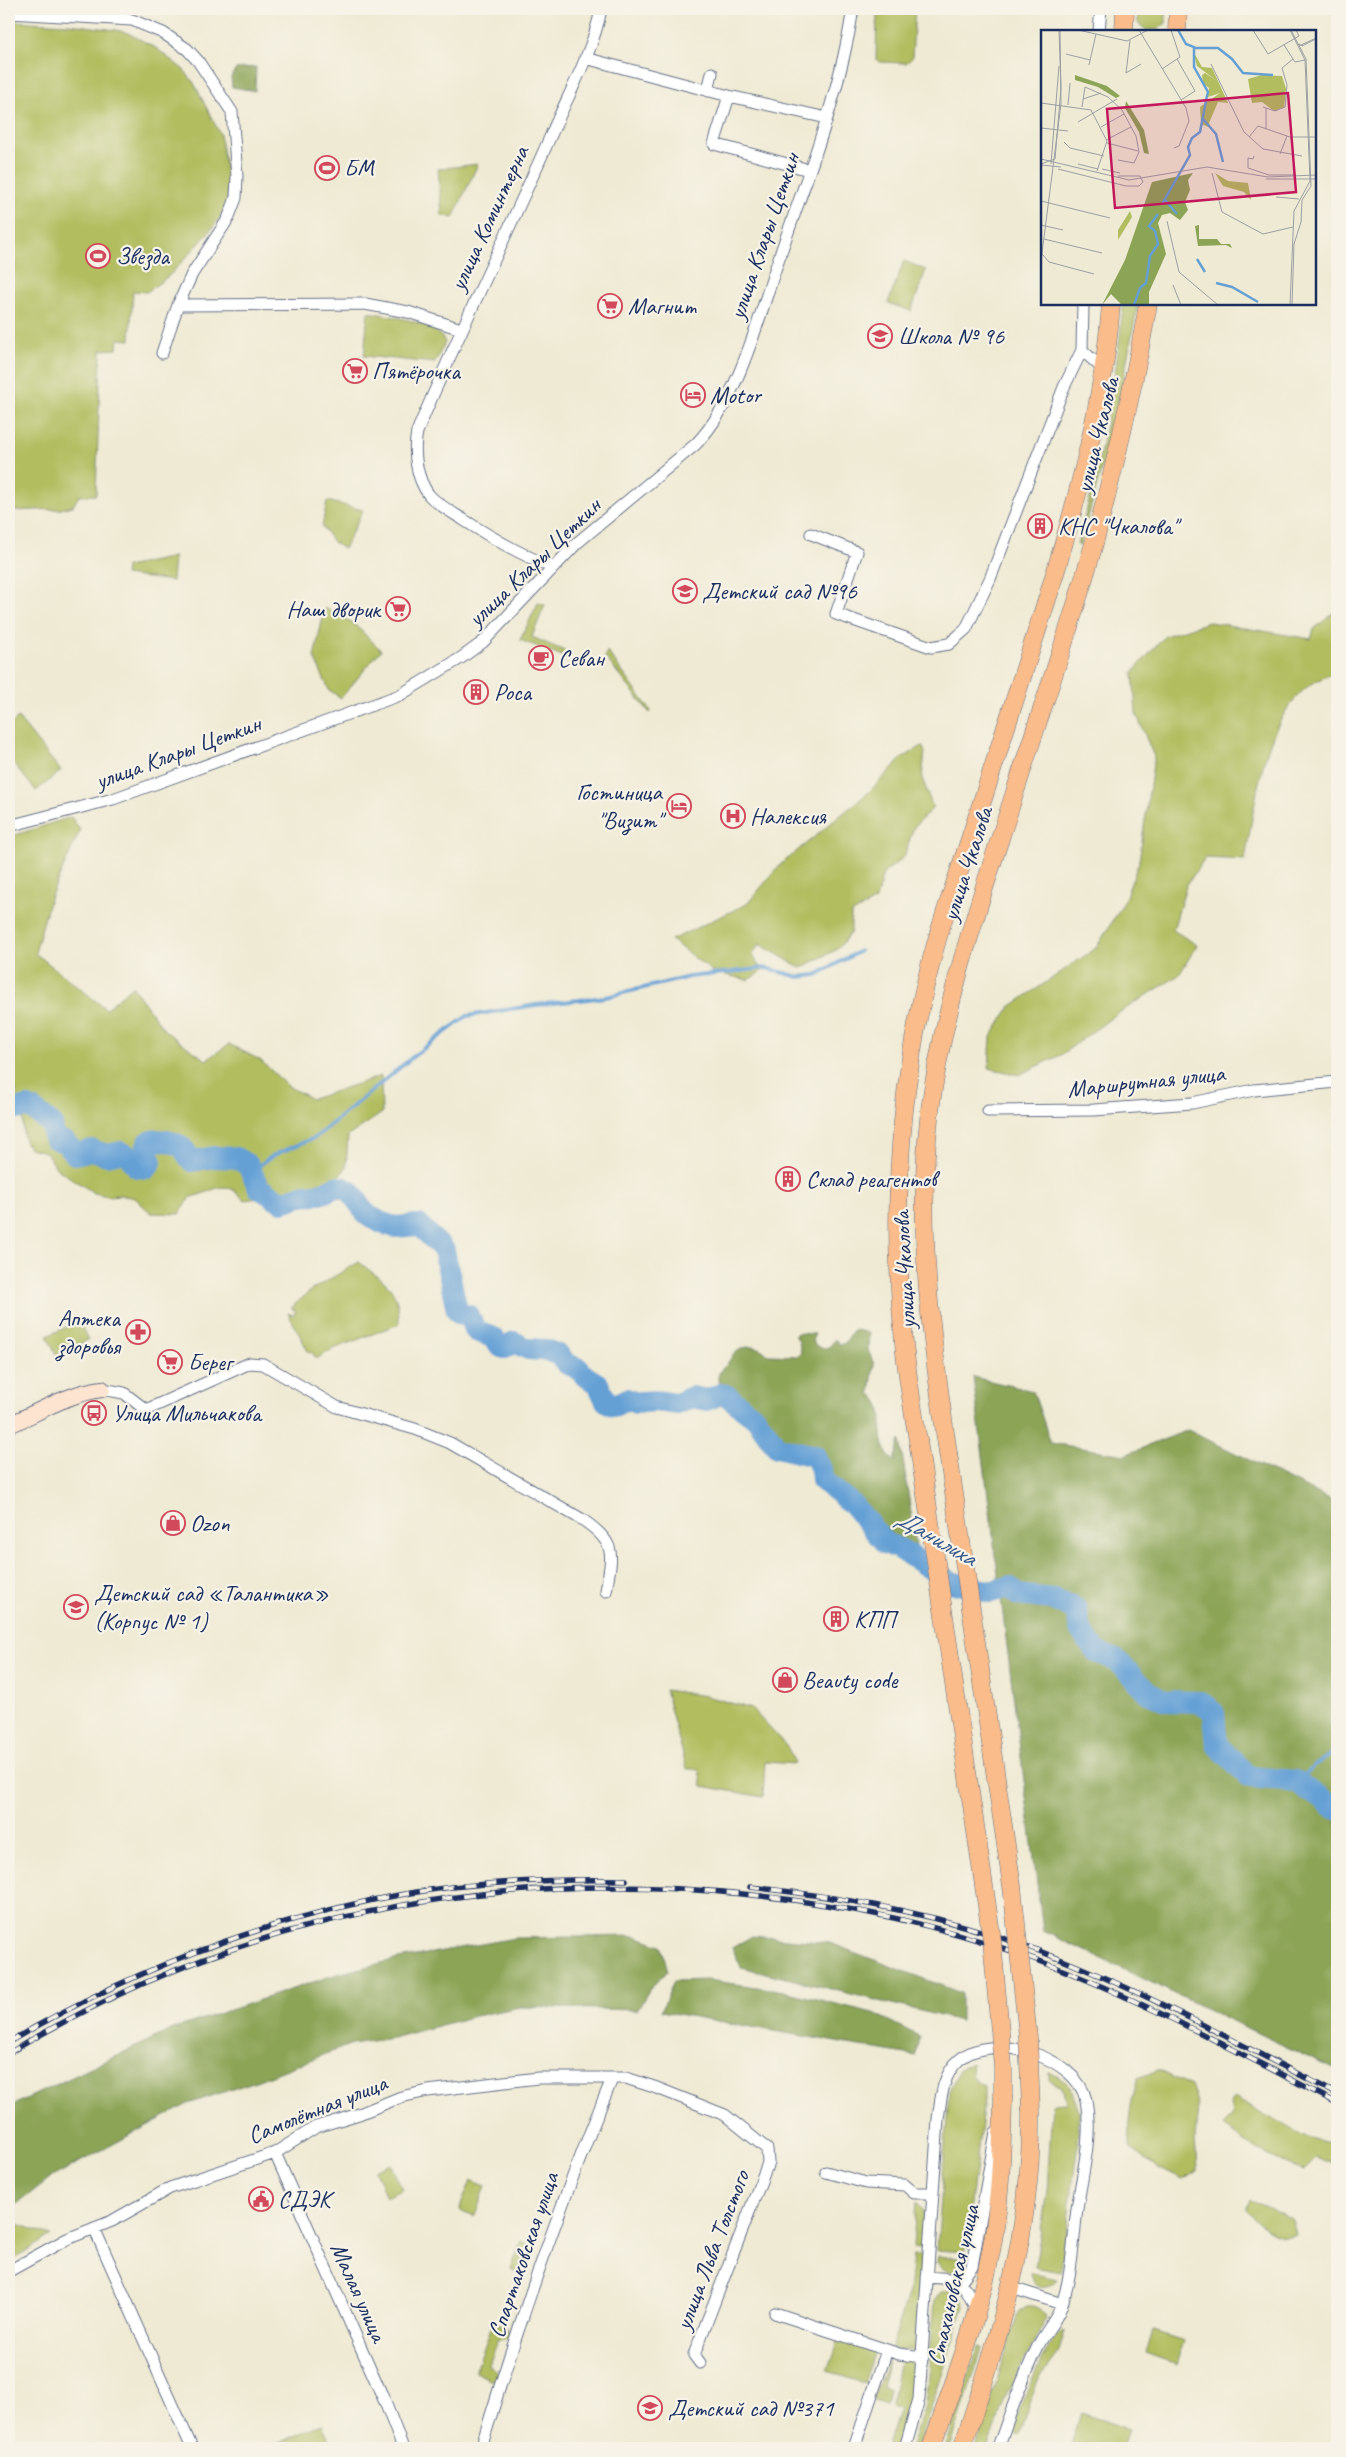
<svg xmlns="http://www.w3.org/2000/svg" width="1346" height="2457" font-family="Caveat,sans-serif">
	<rect width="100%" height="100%" fill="#f7f3e8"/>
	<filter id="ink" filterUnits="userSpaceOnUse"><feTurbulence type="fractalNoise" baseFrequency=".02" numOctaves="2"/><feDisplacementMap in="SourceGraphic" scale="10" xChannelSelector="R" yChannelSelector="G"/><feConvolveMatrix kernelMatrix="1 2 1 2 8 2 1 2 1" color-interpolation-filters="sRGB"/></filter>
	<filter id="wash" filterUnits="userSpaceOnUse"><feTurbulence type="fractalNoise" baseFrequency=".0096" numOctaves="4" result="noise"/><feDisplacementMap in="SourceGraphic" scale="20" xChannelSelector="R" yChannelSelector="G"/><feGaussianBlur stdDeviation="1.12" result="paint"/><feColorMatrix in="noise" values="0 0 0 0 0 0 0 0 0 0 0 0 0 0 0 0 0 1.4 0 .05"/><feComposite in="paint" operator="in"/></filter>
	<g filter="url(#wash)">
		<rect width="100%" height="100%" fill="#efead3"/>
		<path fill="#b1bd5f" stroke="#66765e" d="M877 9H915L912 58 906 63 879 62 876 59Z
			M1137 9H1166V23L1157 30H1146L1138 23Z
			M9 21 69 24 116 30 128 33 156 48 184 70 194 83 220 134 228 185 227 201 221 217 205 237 170 275 147 292 133 291 130 340 118 339 117 349 101 350 96 495 79 496 73 506 61 509 9 511Z
			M478 164 453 218 442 215 438 169Z
			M904 261 926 270 911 311 888 303Z
			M1123 304H1138L1116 416 1080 546 1077 544C1100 465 1116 386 1123 304Z
			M368 312C389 316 435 321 445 342L435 363 364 356Z
			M327 501 363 510 344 549 333 542 322 526Z
			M174 557 172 581 125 575 126 567Z
			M538 603 545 605 532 637 567 652 565 657 520 640Z
			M325 608 353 623 381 650 341 698 329 690 314 657Z
			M1337 610V673C1264 690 1257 797 1245 860L1205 858 1186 886 1173 930 1197 945 1179 975 1114 1016 1061 1055 1019 1075 989 1068 991 1037 1010 1007 1096 948 1123 904 1139 862 1154 757 1136 713 1133 672 1165 636 1209 622 1311 639 1314 629Z
			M607 651 651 711 650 713 605 657Z
			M18 718 61 771 36 791 9 758V726Z
			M922 746 925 752 922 778 933 808 914 827 904 857 883 874 876 900 851 914V932L838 949 801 968 759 944 753 955 762 971 748 980 713 972 671 940 747 904 780 865 869 792 901 759Z
			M71 817 80 830 50 898 35 953 106 1009 132 986 165 1031 206 1060 229 1044 260 1060 289 1087 312 1099 381 1076 382 1113 348 1136 346 1168 319 1201 285 1195 244 1200C224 1176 216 1192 191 1197L179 1214 151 1213 135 1198 121 1195 108 1196 94 1193 57 1169 46 1152 29 1148 26 1143 23 1135V1115L9 1068V837Z
			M359 1262C387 1285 399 1285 399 1324L333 1349 316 1359 312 1352 309 1353 288 1313 293 1315 296 1311 291 1308 311 1290Z
			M79 1321 88 1340 56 1355 47 1336Z
			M665 1690 706 1696 752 1709 788 1748 795 1764 765 1762 763 1797 702 1786 699 1769H687Z
			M971 2063 973 2078 984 2086V2100L965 2252 937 2250 949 2092 959 2070Z
			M1158 2070 1191 2086 1198 2106 1195 2138 1197 2171 1183 2180 1156 2167 1130 2148C1126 2123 1131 2102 1138 2078Z
			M1049 2072 1059 2076 1071 2087 1079 2112 1077 2151 1061 2272 1035 2267 1047 2192 1052 2104 1066 2103V2101L1062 2087 1049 2080Z
			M1234 2098 1308 2138 1335 2146 1337 2148V2166L1317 2157 1304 2170C1274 2160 1247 2147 1224 2125L1233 2114 1231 2103Z
			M391 2164 402 2190 386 2197 375 2171Z
			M471 2180 486 2186 475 2216 459 2210Z
			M1250 2199 1265 2204 1293 2220 1297 2234C1275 2242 1261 2224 1246 2210Z
			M916 2201 924 2211 922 2248 913 2247Z
			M9 2221 51 2235 9 2263Z
			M521 2242 528 2245 518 2273 511 2269Z
			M913 2255H921L916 2351 891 2349 909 2291Z
			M938 2256 967 2259 962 2267 951 2271 941 2267 937 2262Z
			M1030 2273 1058 2279C1048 2291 1032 2291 1030 2273Z
			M952 2290 960 2296 964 2306 918 2448H911L925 2406 935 2301 942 2292Z
			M1026 2306C1036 2305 1041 2309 1046 2317L1043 2327 1012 2383 988 2448H976L1018 2313Z
			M493 2322C504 2325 509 2326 510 2338L498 2340 489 2365 499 2374 496 2382 475 2372Z
			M1065 2331 1059 2351 1038 2380 1020 2435 1012 2432C1019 2412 1045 2337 1065 2331Z
			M1153 2331 1184 2341 1177 2364 1146 2353Z
			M839 2336 876 2348 864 2383 827 2371Z
			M978 2348 982 2349 950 2448H945Z
			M890 2358 882 2386 889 2390 886 2405 871 2400Z
			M912 2358 916 2362C914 2392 905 2420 896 2448H886L899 2409 891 2406 899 2365 902 2360Z
			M1081 2413 1128 2429 1122 2448H1070Z
			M322 2424 329 2440 310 2448H281L279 2443Z"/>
		<path fill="#8ca456" stroke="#546a5a" d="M256 67 255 91 232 87 231 77 236 69Z
			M856 1330 869 1333 868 1350 874 1364 870 1393C894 1412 870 1439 894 1461L900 1440 918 1559 900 1546 885 1541 853 1501 825 1478 820 1456C809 1447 795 1450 782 1445 770 1440 766 1424 758 1415 750 1406 742 1402 736 1392L726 1391 718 1381C717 1370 724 1369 729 1361 737 1346 756 1341 768 1355L797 1356 801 1353 799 1342 795 1335 797 1333 815 1334 812 1341C820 1351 829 1351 835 1339L839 1344H844L853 1331Z
			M973 1377 1033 1391 1051 1443 1125 1455 1188 1430 1337 1503V2071L1043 1931Z
			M635 1936 661 1945 668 1971 651 1987 637 2010 520 2007 475 2016 392 2038 352 2044 256 2081 188 2104 50 2178 17 2204H9V2107L173 2029 334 1975 393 1960 515 1938Z
			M752 1936 830 1943 961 1993V2021L741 1967 732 1948Z
			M708 1980 784 1991 873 2013 919 2036 916 2056 661 2011 674 1981Z"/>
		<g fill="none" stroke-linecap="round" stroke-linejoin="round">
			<path stroke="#65a0d5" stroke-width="4" d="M251 1171 274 1155 316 1137 415 1055 467 1016 536 1005 606 997 689 977 766 968 799 977 816 975 860 951
				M1295 1781 1337 1749"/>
			<path stroke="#65a0d5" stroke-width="22" d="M16 1109 28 1107C37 1111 44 1119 52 1124L54 1138 66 1143 75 1154 92 1150 107 1155 121 1152 128 1155 137 1167 147 1168 151 1162 146 1149 148 1142C159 1138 178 1141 185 1151 187 1155 188 1157 192 1161L215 1157 236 1158 248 1165 259 1188 282 1202 300 1196 323 1193 335 1187 344 1188 351 1192 367 1215 382 1223 395 1227 419 1225 444 1250 457 1310 460 1314 469 1316 476 1331 492 1337 501 1347 505 1348 514 1342 528 1349 546 1350 559 1355 567 1364 578 1368 585 1376 598 1384 606 1401 614 1406 627 1399 636 1403C654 1400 658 1401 677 1404L692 1397 707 1400 721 1394 726 1395 756 1418 777 1447 815 1456 821 1469 822 1480 853 1505 885 1543 900 1549 951 1582 990 1592 1009 1587 1018 1595 1052 1599 1076 1609 1080 1629 1096 1652 1117 1660 1148 1693 1166 1701 1198 1702 1207 1706 1214 1713 1217 1745 1250 1777 1295 1781 1337 1809"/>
		</g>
	</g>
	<g filter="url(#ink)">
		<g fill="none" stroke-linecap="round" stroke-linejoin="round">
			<defs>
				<path id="street" d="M9 13 132 20 163 33 187 49 198 61 232 112 237 176 236 198 228 219 192 274 178 305 162 353
					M1099 31 1101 9
					M585 58 729 96 714 144 809 170
					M708 91 712 73
					M729 96 827 118
					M178 305 365 304 408 312 461 329
					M1082 350 1104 370
					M811 534 857 552 836 614 931 647 949 644 966 629 990 579 1064 387 1082 350 1083 304
					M552 567C521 555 492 538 464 520 453 513 438 505 429 495 416 478 413 452 417 432 459 332 507 235 551 135 568 95 593 52 601 9
					M9 826 113 799 400 695 461 658 483 642 577 543 696 444C739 400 760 313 780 255 808 174 840 94 853 9
					M988 1111 1094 1110 1192 1103 1254 1090 1337 1082
					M102 1389 124 1393 146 1410 250 1363 263 1364 337 1407 415 1429 450 1443 583 1520C618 1544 612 1554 606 1591
					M275 2153 385 2402 403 2448
					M826 2172 866 2183 905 2185 914 2193H933
					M94 2228 192 2448
					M9 2271 67 2239 112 2221 170 2188 275 2153 316 2127 359 2114 401 2097 428 2091 538 2078H626L657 2088 725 2115 767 2149 768 2163 694 2355 700 2363
					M927 2277C959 2279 964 2280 976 2310
					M953 2280 963 2278 972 2266 996 2132
					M1012 2288 1062 2304
					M775 2313 899 2354 923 2357
					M481 2448C518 2325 562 2198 612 2079
					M854 2448 887 2350
					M905 2448 919 2399 938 2119C941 2099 942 2075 959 2060 992 2031 1076 2056 1086 2100 1093 2135 1082 2175 1077 2209 1073 2241 1072 2277 1061 2307 1056 2321 1045 2332 1038 2346 1022 2379 1010 2413 998 2448"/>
				<path id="secondary" d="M9 1425C39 1412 69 1393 102 1389"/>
				<path id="primary" d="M1124 31 1125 9
					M1177 31 1178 9
					M918 1441C913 1409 907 1376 904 1343 891 1210 899 1076 935 947 945 910 959 873 971 836 997 754 1024 672 1050 590 1078 497 1104 401 1111 304
					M948 1453C931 1339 916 1225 930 1110 944 1002 981 899 1014 795 1040 713 1070 630 1093 547 1115 466 1134 386 1148 304
					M931 2448C955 2380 981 2311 993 2240 1001 2193 1002 2146 1003 2099
					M962 2448C1000 2334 1033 2232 1031 2110"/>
			</defs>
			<use href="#street" stroke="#657087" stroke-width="13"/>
			<use href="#secondary" stroke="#657087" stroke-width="18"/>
			<use href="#primary" stroke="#657087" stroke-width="19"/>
			<use href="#street" stroke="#fff" stroke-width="11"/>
			<use href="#secondary" stroke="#fde4d0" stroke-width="16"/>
			<use href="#primary" stroke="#f9bc8a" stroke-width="18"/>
			<defs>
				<path id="rail" d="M750 1887C853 1898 955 1917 1052 1956 1150 1994 1243 2046 1337 2094
					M9 2042C141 1964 298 1906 452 1887 510 1881 568 1879 626 1880
					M9 2053C235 1917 490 1866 752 1895 846 1905 937 1924 1026 1956 1134 1995 1235 2051 1337 2103"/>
			</defs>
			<use href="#rail" stroke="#1b2f5e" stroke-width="5.5"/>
			<use href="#rail" stroke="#f7f3e8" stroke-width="4" stroke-dasharray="11" stroke-linecap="butt"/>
			<defs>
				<path id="primary-bridge" d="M918 1441 992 1940 1003 2067V2099
					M948 1453 1012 1886 1028 2037 1031 2110"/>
			</defs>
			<use href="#primary-bridge" stroke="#657087" stroke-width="19" stroke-linecap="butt"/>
			<use href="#primary-bridge" stroke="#f9bc8a" stroke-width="18"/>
		</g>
	</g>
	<defs>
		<symbol id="stadium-ring" viewBox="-11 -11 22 22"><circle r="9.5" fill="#f7f3e8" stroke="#d1495b" stroke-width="1.5"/><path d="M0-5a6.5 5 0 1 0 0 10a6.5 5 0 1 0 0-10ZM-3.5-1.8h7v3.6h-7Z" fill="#d1495b"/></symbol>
		<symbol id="supermarket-ring" viewBox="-11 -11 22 22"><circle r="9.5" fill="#f7f3e8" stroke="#d1495b" stroke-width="1.5"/><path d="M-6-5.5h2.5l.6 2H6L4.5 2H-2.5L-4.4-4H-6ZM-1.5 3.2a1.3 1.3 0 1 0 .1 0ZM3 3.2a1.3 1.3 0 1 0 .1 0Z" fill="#d1495b"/></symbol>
		<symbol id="school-ring" viewBox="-11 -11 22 22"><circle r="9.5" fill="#f7f3e8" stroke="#d1495b" stroke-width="1.5"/><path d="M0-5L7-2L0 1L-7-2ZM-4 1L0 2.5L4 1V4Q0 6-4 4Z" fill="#d1495b"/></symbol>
		<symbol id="hotel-ring" viewBox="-11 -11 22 22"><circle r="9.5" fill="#f7f3e8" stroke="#d1495b" stroke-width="1.5"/><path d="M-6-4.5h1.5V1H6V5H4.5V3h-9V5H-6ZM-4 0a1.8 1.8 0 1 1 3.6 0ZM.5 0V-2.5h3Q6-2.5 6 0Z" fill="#d1495b"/></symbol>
		<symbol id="building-ring" viewBox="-11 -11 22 22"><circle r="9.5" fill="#f7f3e8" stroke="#d1495b" stroke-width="1.5"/><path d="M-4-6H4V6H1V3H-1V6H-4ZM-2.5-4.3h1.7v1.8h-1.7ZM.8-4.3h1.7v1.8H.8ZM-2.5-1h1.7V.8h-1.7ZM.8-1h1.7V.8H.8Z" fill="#d1495b"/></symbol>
		<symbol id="cafe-ring" viewBox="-11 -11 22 22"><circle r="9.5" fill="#f7f3e8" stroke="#d1495b" stroke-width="1.5"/><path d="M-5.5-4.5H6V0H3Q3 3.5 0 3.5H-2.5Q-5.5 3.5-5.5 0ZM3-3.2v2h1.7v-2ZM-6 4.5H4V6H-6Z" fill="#d1495b"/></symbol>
		<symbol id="hospital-ring" viewBox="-11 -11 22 22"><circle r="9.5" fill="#f7f3e8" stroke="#d1495b" stroke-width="1.5"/><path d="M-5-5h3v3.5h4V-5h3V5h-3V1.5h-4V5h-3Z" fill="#d1495b"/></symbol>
		<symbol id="pharmacy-ring" viewBox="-11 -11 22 22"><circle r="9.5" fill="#f7f3e8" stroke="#d1495b" stroke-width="1.5"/><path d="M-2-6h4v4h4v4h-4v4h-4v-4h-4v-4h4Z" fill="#d1495b"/></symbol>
		<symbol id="bus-ring" viewBox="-11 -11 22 22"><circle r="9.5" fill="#f7f3e8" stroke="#d1495b" stroke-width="1.5"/><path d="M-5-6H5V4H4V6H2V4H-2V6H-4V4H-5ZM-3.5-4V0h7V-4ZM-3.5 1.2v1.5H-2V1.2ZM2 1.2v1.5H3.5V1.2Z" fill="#d1495b"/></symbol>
		<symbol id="shop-ring" viewBox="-11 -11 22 22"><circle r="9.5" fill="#f7f3e8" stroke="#d1495b" stroke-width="1.5"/><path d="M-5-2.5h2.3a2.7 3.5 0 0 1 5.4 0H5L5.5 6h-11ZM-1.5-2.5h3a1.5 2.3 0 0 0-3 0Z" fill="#d1495b"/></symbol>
		<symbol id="civic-ring" viewBox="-11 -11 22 22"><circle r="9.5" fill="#f7f3e8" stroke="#d1495b" stroke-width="1.5"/><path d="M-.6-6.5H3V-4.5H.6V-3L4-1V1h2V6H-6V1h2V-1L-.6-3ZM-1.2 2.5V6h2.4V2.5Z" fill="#d1495b"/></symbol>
	</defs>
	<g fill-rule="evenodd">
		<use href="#stadium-ring" x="313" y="154" width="28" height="28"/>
		<use href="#stadium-ring" x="84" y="242" width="28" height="28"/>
		<use href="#supermarket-ring" x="596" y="292" width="28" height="28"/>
		<use href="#school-ring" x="866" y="322" width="28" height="28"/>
		<use href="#supermarket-ring" x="341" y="357" width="28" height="28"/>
		<use href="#hotel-ring" x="679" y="381" width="28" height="28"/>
		<use href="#building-ring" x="1026" y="512" width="28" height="28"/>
		<use href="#school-ring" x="671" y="577" width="28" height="28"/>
		<use href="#supermarket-ring" x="384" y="595" width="28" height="28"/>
		<use href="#cafe-ring" x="527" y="644" width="28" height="28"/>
		<use href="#building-ring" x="462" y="678" width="28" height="28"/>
		<use href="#hotel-ring" x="665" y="792" width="28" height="28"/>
		<use href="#hospital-ring" x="719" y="802" width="28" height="28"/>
		<use href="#building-ring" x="774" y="1165" width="28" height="28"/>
		<use href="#pharmacy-ring" x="124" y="1318" width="28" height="28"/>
		<use href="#supermarket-ring" x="156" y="1348" width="28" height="28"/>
		<use href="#bus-ring" x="80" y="1399" width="28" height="28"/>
		<use href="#shop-ring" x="159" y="1509" width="28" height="28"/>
		<use href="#school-ring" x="62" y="1593" width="28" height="28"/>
		<use href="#building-ring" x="822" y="1605" width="28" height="28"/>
		<use href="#shop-ring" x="771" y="1666" width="28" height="28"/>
		<use href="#civic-ring" x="247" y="2185" width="28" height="28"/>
		<use href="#school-ring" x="636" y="2394" width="28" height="28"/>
	</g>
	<g text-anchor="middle" stroke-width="4.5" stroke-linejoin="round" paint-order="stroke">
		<g font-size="24" fill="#1b2f5e" stroke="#f7f3e8" text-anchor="start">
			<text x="344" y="176">БМ</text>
			<text x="116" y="264">Звезда</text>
			<text x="628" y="314">Магнит</text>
			<text x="898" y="344">Школа № 96</text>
			<text x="372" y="379">Пятёрочка</text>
			<text x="710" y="403">Motor</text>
			<text x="1058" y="534">КНС "Чкалова"</text>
			<text x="702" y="599">Детский сад №96</text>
			<text x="380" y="617" text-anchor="end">Наш дворик</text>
			<text x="558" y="666">Севан</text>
			<text x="494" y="700">Роса</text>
			<text x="662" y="800" text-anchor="end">Гостиница<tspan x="662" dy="28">"Визит"</tspan></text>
			<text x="750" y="824">Налексия</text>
			<text x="806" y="1187">Склад реагентов</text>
			<text x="120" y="1326" text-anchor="end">Аптека<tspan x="120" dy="28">здоровья</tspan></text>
			<text x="188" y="1370">Берег</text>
			<text x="112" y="1421">Улица Мильчакова</text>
			<text x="190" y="1531">Ozon</text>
			<text x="94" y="1601">Детский сад «Талантика»<tspan x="94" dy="28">(Корпус № 1)</tspan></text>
			<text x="854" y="1627">КПП</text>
			<text x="802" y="1688">Beauty code</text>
			<text x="278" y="2207">СДЭК</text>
			<text x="668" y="2416">Детский сад №371</text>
		</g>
		<g font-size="24" fill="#1b2f5e" stroke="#f7f3e8">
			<text transform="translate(489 218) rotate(-65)" y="8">улица Коминтерна</text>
			<text transform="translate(764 236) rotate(-71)" y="8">улица Клары Цеткин</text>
			<text transform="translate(1097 435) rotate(-76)" y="8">улица Чкалова</text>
			<text transform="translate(534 562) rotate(-44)" y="8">улица Клары Цеткин</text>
			<text transform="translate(178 752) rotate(-20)" y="8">улица Клары Цеткин</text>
			<text transform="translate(967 864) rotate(-72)" y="8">улица Чкалова</text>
			<text transform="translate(1146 1081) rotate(-6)" y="8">Маршрутная улица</text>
			<text transform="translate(904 1270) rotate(-93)" y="8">улица Чкалова</text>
			<text transform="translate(317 2109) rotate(-22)" y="8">Самолётная улица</text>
			<text transform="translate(712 2250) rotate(-69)" y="8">улица Льва Толстого</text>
			<text transform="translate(523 2255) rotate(-71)" y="8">Спартаковская улица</text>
			<text transform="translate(953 2285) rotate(-77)" y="8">Стахановская улица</text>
			<text transform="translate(359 2292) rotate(66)" y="8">Малая улица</text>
		</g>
		<g font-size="25" font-style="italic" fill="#355788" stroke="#f7f3e8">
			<text transform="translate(937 1537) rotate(30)" y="9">Данилиха</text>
		</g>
	</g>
	<g transform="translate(1041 30)">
		<rect width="275" height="275" fill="#efead3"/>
		<path d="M152 21 161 37 171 38 187 73 177 72 168 93 170 98 160 94 159 77 179 63 167 67 168 58 162 53 161 45 164 43 176 51 156 36ZM221 45 241 46 245 59 243 77 233 81 221 72 211 73 207 49ZM174 143 187 151 207 153 210 170 203 162 182 156ZM89 181 91 187 77 210V200Z" fill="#b1bd5f"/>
		<path d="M34 45 66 56 79 66 75 68 57 57 34 50ZM85 71 103 100 108 124 103 123 98 102 84 78ZM152 143 147 150 149 160 144 172 147 180 139 190 129 183 121 185 117 193 125 224 108 262V275H81L70 264 61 275 84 230 111 152ZM158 195V209H176L180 214H189L191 218 185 215 157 216 154 196Z" fill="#8ca456"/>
		<path fill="none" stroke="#65a0d5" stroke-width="2.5" d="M137 0 145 14 153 17V37L167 62 165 70M153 18H177L191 29 202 43 232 45M162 89 175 104 182 132M124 170 136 184M121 174 149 125 147 117 151 108 159 102 165 71M156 229 164 242M175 253 191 257 217 272M93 275 99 258 105 253 109 226 117 214 114 201 108 196 117 184"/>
		<path fill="none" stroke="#9a9fa4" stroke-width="1" d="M37 0 86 11 107 0M98 0 145 78 148 91 138 116 133 118M212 0 227 24 258 6 255 0M249 0 264 30 269 151 253 181 249 275M250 0 265 29 270 156 261 170 260 192 253 214 251 275M258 14 261 16 275 9M243 15 254 32 264 30M258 16 275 8M25 24 49 30M136 29 154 61 140 70M170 34 203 102 222 119 261 126M48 35 55 4M121 39 139 27 130 0M85 43 89 10M85 43 100 34M42 69 60 63M0 73 50 80 66 111 56 141M27 75 29 53M41 77 44 57 67 67 81 80 95 106 98 122 93 133 77 130M222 77 234 81 244 77 246 55 241 38 252 29M225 78V99M37 92 76 69M60 97 83 84M0 98 27 101M208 107 217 96 249 107H275M65 110 90 97M23 112 29 118 63 126M66 113 97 121M239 124 246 106M213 126 212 129 207 128V138L228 145H254M0 129 88 150 166 137 227 147 275 145M0 134 14 129 20 58 18 0M10 134 18 36M37 134 57 139M0 135 20 137M17 139 85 156H98L102 152 99 146H77M61 139 79 143M171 143 181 182 222 204 252 197M225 149H275M235 167 258 169M0 171 69 188M126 191 138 242 177 275M0 195 22 200M3 209 61 223M1 224 8 232 53 244M0 231 20 74 19 0M132 255 140 275"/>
		<path fill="#c2185b" fill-opacity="0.15" stroke="#c2185b" stroke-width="2.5" d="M247 63 255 162 74 178 66 79Z"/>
		<rect width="275" height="275" fill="none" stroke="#1b2f5e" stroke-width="2.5"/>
	</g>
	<rect width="1346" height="2457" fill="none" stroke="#f7f3e8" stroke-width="30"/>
</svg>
